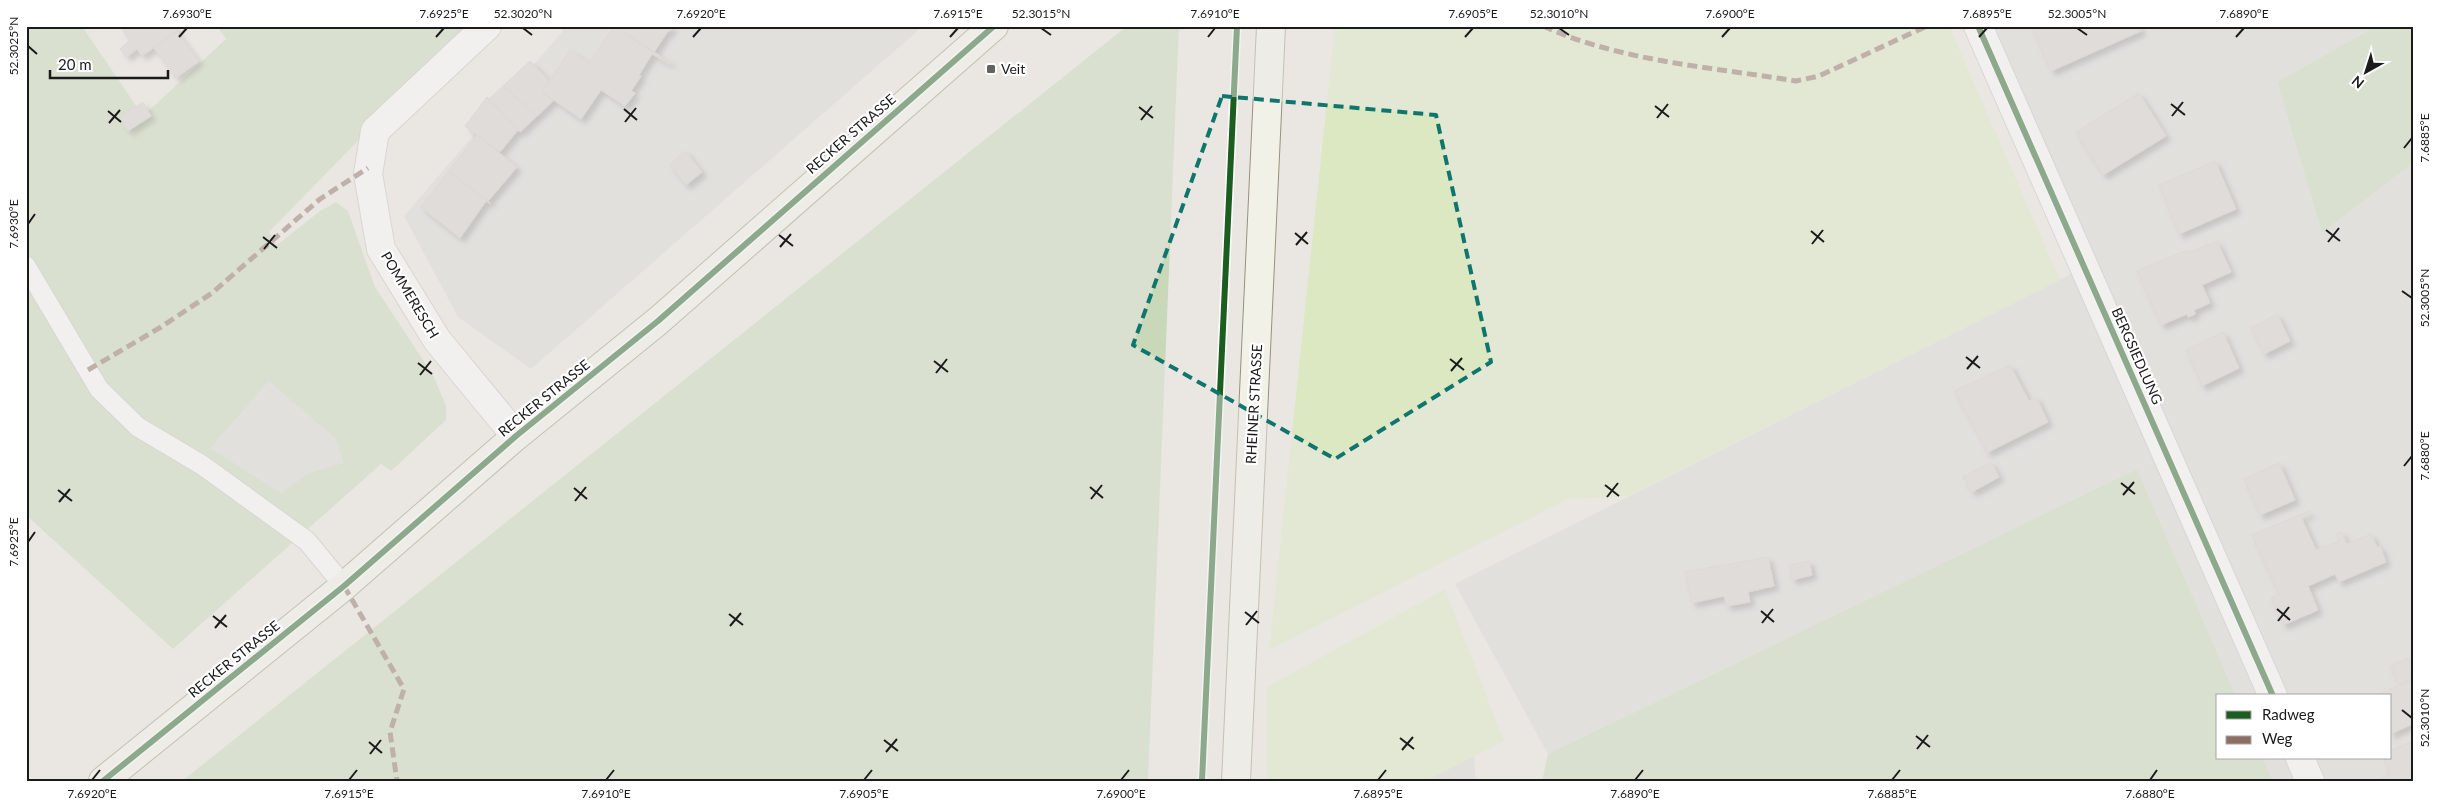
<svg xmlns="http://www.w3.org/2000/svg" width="2439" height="807" font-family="Lato,sans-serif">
	<defs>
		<filter id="shadow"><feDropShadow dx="4.5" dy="4.5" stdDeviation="2.5" flood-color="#0004"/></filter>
	</defs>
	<rect width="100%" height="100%" fill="#eae7e3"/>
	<path fill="#d9d7d5" d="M567 26H923L531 369 458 317 404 216Z
		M1992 26H2376L2277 82 2322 233 2413 163V781H2273L2263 758H2390V696H2236L2137 469 1548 754 1455 584 2097 261Z
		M1474 756 1476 781H1425Z"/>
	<path fill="#dbe8c1" d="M1335 26H1949L2060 280 1629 496 1568 499 1269 650Z
		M1445 589 1504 741 1425 781H1267V687Z"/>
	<path fill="#c8d8b8" d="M26 26H82L143 116 226 39 217 26H470L269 232 277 245 320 211 336 202 348 211 375 287 433 375 446 406V420L391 471 381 464 173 649 26 515Z
		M1127 26H1179L1148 781H182Z
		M2376 26H2413V163L2322 233 2277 82Z
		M2137 469 2236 696H2218V758H2263L2273 781H1542L1548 754Z"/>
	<path fill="#d8d7d5" d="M269 381 336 439 344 463 309 473 281 493 210 448Z"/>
	<path fill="#d2cfcc" stroke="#cdc8c5" filter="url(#shadow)" d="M120 26H175L178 30 142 56 137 49 127 57 120 49 130 40Z
		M614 26 670 64 652 54 639 75 641 76 631 91 635 93 625 106 601 90 581 119 542 92 570 50 589 63Z
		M614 26H673L669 32 668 31 654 52 671 63Z
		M2031 26H2139L2141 31 2051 71Z
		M176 31 199 61 176 78 154 48Z
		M530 61 549 81 542 92 553 101 537 116 503 86Z
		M503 86 537 116 520 132 489 99Z
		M2139 93 2166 136 2103 175 2076 132Z
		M487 97 518 130 500 152 465 126Z
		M143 102 151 116 128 131 119 117Z
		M477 135 517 167 488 201 491 204 449 171Z
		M685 151 702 172 686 185 670 165Z
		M2215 161 2236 209 2179 234 2159 185Z
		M449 171 491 204 486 201 460 238 421 207Z
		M2217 241 2231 272 2202 285 2210 303 2194 310 2195 314 2188 317 2187 314 2161 325 2137 271 2187 250 2188 253Z
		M2277 314 2290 341 2264 354 2251 328Z
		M2223 332 2239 368 2202 386 2186 350Z
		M2010 365 2029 401 2036 397 2048 422 1986 453 1985 451 1987 450 1954 391Z
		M1991 462 1999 477 1972 492 1963 477Z
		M2279 463 2295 500 2260 515 2244 479Z
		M2309 511 2310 513 2301 517 2316 550 2339 541 2336 534 2341 532 2347 544 2371 534 2377 547 2380 546 2386 562 2339 582 2335 574 2308 586 2318 610 2283 625 2271 598 2279 595 2252 535Z
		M1768 557 1774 586 1748 592 1750 602 1727 606 1724 596 1692 603 1685 572Z
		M1809 561 1812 575 1792 580 1789 565Z
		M2409 658 2413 667V679L2399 685 2390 666Z
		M2413 679V724L2390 734V696H2375Z
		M2413 741V781H2375L2390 774 2384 760 2390 758V751Z"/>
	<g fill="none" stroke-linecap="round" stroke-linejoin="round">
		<defs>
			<path id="lane" d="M26 266 99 389 138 427 202 465 307 541 344 586"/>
			<path id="street" d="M487 26 375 131 368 174 381 249 437 340 516 436
				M1978 26 2273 696
				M2300 758 2310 781"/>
			<path id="secondary" d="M103 781 344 586 516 436 658 321 994 26
				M1236 781 1271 26"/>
		</defs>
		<use href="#lane" stroke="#c2c1bf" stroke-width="21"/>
		<use href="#street" stroke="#c2c1bf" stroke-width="30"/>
		<use href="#secondary" stroke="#94927c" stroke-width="30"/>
		<use href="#lane" stroke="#fcfbfb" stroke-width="19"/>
		<use href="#street" stroke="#fcfbfb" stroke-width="28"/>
		<use href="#secondary" stroke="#f2f1e8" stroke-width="28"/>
		<path stroke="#8d6e63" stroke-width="5" stroke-dasharray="10 5" stroke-linecap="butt" d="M1543 26C1622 62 1712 67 1796 81L1819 76 1927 26
			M88 370 161 327 212 293 320 199 368 168
			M344 586 404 689 390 732 397 781"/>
		<defs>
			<path id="cycleway" d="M1978 26 2273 696
				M103 781 344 586 516 436 658 321 994 26
				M1202 781 1237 26"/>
		</defs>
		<use href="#cycleway" stroke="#fff" stroke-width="9"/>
		<use href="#cycleway" stroke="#1b5e20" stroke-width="6"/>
	</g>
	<path d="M0 0H2439V807H0ZM1222 96 1436 115 1491 362 1335 459 1133 345Z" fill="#eae7e3" fill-opacity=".55" fill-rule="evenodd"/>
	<path fill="none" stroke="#0f766e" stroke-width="4" stroke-dasharray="10 6" stroke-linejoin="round" d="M1222 96 1436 115 1491 362 1335 459 1133 345Z"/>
	<path fill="none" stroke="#1b1b1b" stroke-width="2" d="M523 28 532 35M1041 28 1051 35M1559 28 1569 35M2077 28 2087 35M179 37 187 28M436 37 444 28M693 37 701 28M950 37 958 28M1208 37 1215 28M1465 37 1473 28M1722 37 1730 28M1979 37 1987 28M2236 37 2244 28M28 46 37 54M2171 104 2185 115M1655 106 1669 117M1139 107 1153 118M624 109 637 120M108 111 121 122M2172 116 2183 102M1657 118 1668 104M1141 120 1152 106M625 122 636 108M109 123 120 110M2404 148 2412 138M28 224 35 214M2326 230 2340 241M1811 231 1824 242M1295 233 1308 244M779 235 793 246M263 237 277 248M2328 242 2339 228M1812 244 1823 230M1296 245 1307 232M780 247 791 234M264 249 275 235M2402 291 2412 298M1966 357 1980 368M1450 359 1464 370M934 361 948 372M418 363 432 374M1967 369 1978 356M1451 371 1462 358M936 373 947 359M420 375 431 361M2404 466 2412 456M2121 483 2135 494M1605 485 1619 496M1090 487 1103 498M574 488 587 499M58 490 72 501M2123 495 2134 482M1607 497 1618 483M1091 499 1102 485M575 501 586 487M59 502 70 489M28 542 35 532M2277 609 2290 620M1761 611 1774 622M1245 612 1259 623M729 614 743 625M213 616 227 627M2278 621 2289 607M1762 623 1773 609M1246 625 1257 611M730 626 741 613M215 628 226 615M2402 710 2412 718M1916 736 1930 747M1400 738 1414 749M884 740 898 751M369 742 382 753M1917 749 1928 735M1402 750 1413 737M886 752 897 739M370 754 381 740M92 780 100 770M349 780 357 770M606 780 614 770M864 780 872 770M1121 780 1129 770M1378 780 1386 770M1635 780 1643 770M1892 780 1900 770M2150 780 2157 770"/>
	<rect fill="#636261" stroke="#fff" stroke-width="2" x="986" y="64" width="10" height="10" rx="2.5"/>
	<g text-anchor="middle" stroke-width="4.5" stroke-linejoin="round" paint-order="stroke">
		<g font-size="14" fill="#1b1b1b" stroke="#fff" text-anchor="start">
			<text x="1001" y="74">Veit</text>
		</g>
		<g font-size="14" fill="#1b1b1b" stroke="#fff">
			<text transform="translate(851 134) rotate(-41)" y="5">RECKER STRASSE</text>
			<text transform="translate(410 295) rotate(59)" y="5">POMMERESCH</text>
			<text transform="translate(2137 356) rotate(66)" y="5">BERGSIEDLUNG</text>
			<text transform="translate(544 398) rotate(-39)" y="5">RECKER STRASSE</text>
			<text transform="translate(1254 404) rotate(-87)" y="5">RHEINER STRASSE</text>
			<text transform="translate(234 659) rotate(-39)" y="5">RECKER STRASSE</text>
		</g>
	</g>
	<rect width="2439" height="807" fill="none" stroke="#ffffff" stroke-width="55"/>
	<rect x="2216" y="694" width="175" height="65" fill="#ffffff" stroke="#a4a4a4"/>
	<rect x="2226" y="711" width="25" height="8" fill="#1b5e20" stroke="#a4a4a4"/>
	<text x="2262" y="720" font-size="15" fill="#1b1b1b">Radweg</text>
	<rect x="2226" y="736" width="25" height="8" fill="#8d6e63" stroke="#a4a4a4"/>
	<text x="2262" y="744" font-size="15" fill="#1b1b1b">Weg</text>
	<g transform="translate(2366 72) rotate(219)" stroke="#ffffff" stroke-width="4" paint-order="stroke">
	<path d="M0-4L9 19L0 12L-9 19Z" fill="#1b1b1b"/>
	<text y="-8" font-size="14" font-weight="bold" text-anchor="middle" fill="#1b1b1b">N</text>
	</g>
	<path d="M50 70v8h118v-8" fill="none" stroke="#1b1b1b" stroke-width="2.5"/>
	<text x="58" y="70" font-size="15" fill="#1b1b1b" stroke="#ffffff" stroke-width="4" paint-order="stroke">20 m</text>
	<rect x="28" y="28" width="2384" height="752" fill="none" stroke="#1b1b1b" stroke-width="2"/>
	<g font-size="12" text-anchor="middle" fill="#1b1b1b">
		<text x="187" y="18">7.6930°E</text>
		<text x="444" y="18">7.6925°E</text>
		<text x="523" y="18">52.3020°N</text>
		<text x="701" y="18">7.6920°E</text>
		<text x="958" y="18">7.6915°E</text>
		<text x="1041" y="18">52.3015°N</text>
		<text x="1215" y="18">7.6910°E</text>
		<text x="1473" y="18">7.6905°E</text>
		<text x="1559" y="18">52.3010°N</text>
		<text x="1730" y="18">7.6900°E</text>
		<text x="1987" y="18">7.6895°E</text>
		<text x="2077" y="18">52.3005°N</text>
		<text x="2244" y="18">7.6890°E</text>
		<text transform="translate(14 46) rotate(-90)" y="4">52.3025°N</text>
		<text transform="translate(2425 138) rotate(-90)" y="4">7.6885°E</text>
		<text transform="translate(14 224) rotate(-90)" y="4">7.6930°E</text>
		<text transform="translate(2425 298) rotate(-90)" y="4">52.3005°N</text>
		<text transform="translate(2425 456) rotate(-90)" y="4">7.6880°E</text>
		<text transform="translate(14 542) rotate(-90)" y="4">7.6925°E</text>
		<text transform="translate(2425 718) rotate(-90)" y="4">52.3010°N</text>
		<text x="92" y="798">7.6920°E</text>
		<text x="349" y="798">7.6915°E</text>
		<text x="606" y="798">7.6910°E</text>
		<text x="864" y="798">7.6905°E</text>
		<text x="1121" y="798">7.6900°E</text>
		<text x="1378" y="798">7.6895°E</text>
		<text x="1635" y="798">7.6890°E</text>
		<text x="1892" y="798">7.6885°E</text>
		<text x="2150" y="798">7.6880°E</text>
	</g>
</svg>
